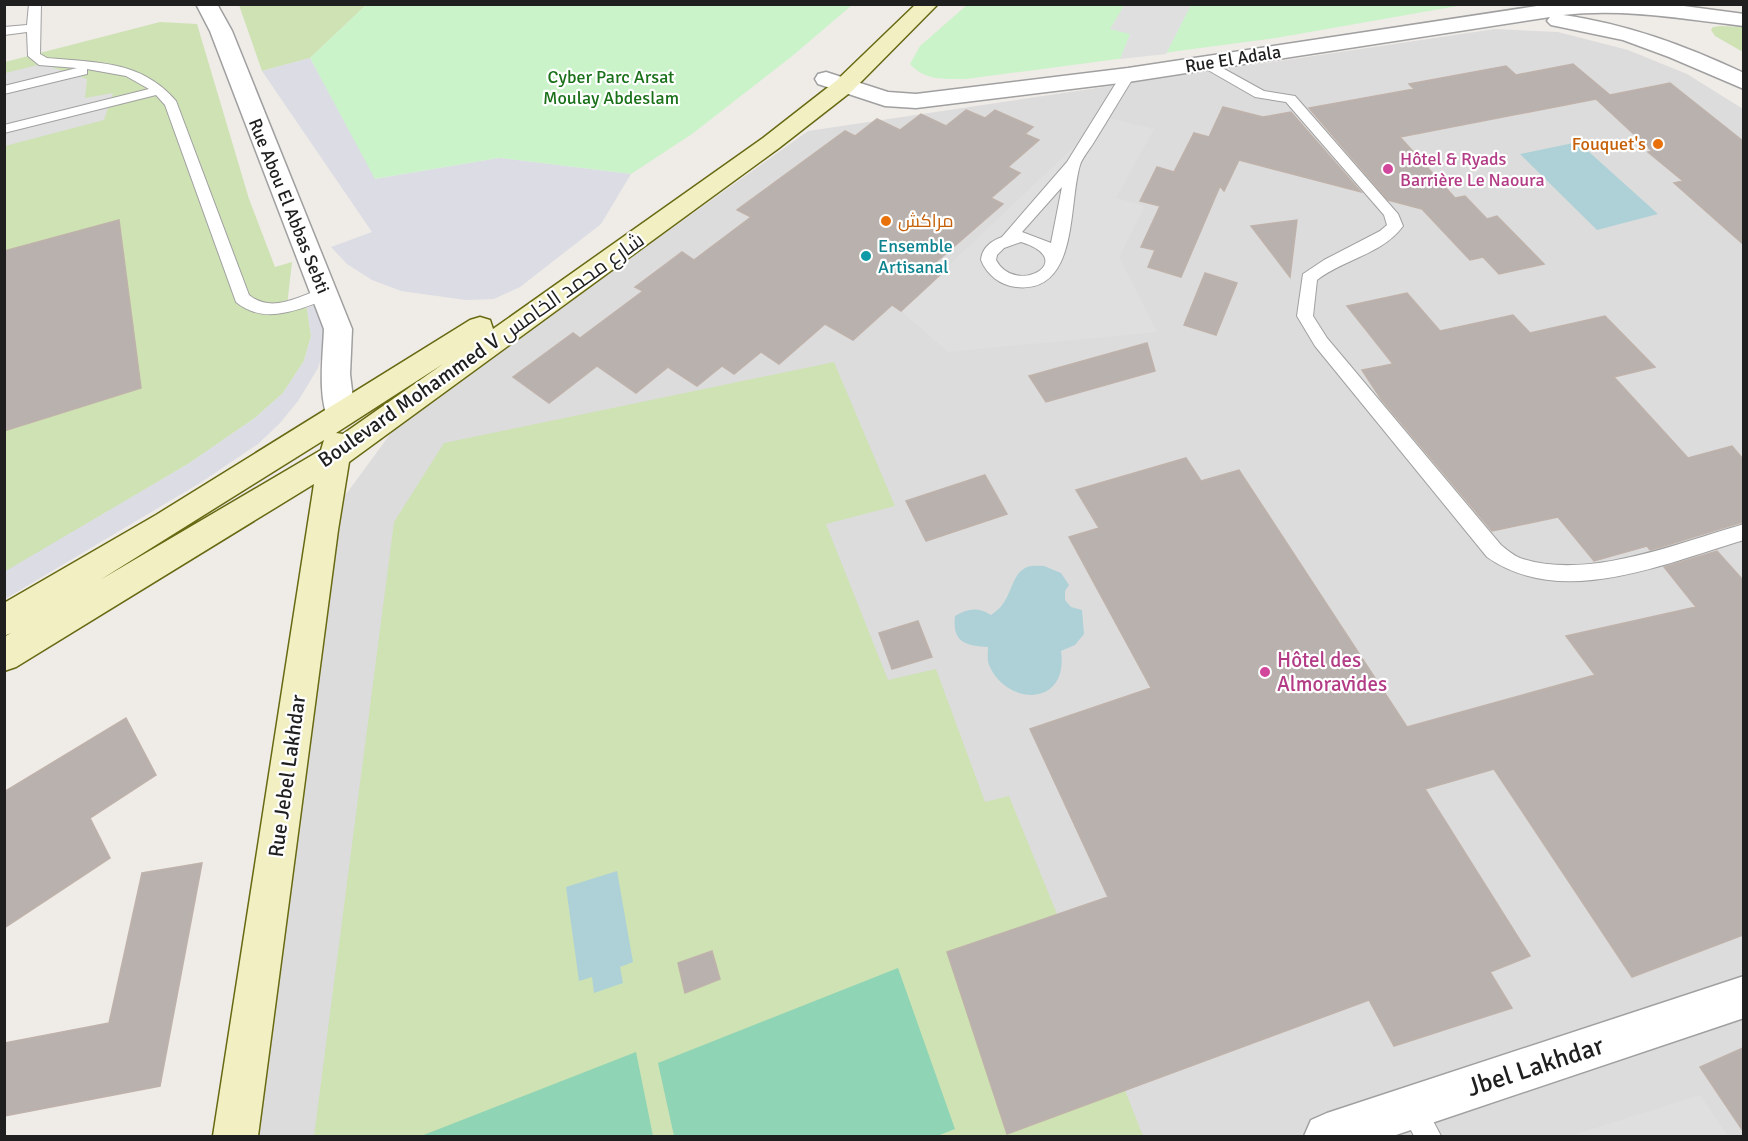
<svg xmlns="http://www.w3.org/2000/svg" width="1748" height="1141" font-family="Signika,Cairo,sans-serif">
	<rect width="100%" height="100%" fill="#efebe7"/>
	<path fill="#dddcdc" d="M1495 29 1558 32 1628 50 1687 74 1743 109V1136H253L335 509 397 425 808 131Z"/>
	<path fill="#cee2b4" d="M239 5H366L310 58 262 71Z
		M160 22 197 24 249 199 275 267 292 262 287 306 307 308 311 336 304 361 283 393 255 418 188 464 5 572V62Z
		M1721 26 1743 27V52L1715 36 1711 30 1713 27Z
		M834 362 895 506 826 524 888 680 936 669 985 802 1009 796 1057 914 947 952 1007 1134 1125 1090 1143 1136H314L394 522 444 443Z"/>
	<path fill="#caf3ca" d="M366 5H852L791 57 692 134 631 174 499 158 374 179 310 58Z
		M967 5H1463L1276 38 966 79C945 79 925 81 910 64L920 46Z"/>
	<path fill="#8fd4b4" d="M898 968 955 1129 937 1136H674L658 1063Z
		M636 1052 653 1136H421Z"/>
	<path fill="#dfdfdf" d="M1125 4H1191V5L1166 54 1120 59 1130 34 1110 29Z
		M42 64 87 79 85 98 113 93 104 120 5 146V73Z
		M1105 117 1154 129 1116 198 1145 206 1119 257 1157 332 948 352 901 311Z
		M1700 1095 1728 1136H1570Z"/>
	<path fill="#dbdce4" d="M310 58 375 179 499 158 631 174 601 224 520 287 494 299 466 300 401 291 372 280 347 264 331 247 372 232 262 71Z
		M318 304 325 333V346L318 368 298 401 280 423 258 444 200 483 5 599 4 572 188 464 255 418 283 393 304 361 311 336 307 308Z"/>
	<path fill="#add1d7" d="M1578 142 1658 214 1597 230 1520 154Z
		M1044 566 1061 573 1069 585 1065 591V600L1071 607 1082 610 1084 634 1075 645 1061 651C1069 708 1006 706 989 665 987 660 988 652 988 647 965 646 952 642 955 616 968 608 978 607 991 615 1013 602 1009 577 1025 568 1030 565 1039 566 1044 566Z
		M617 871 633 962 620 967 623 983 594 993 592 977 579 981 566 887Z"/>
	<path fill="#b8b1ad" stroke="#bfb2ab" stroke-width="1.5" d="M1573 64 1610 95 1670 83 1743 141V244L1674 183 1683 181 1648 152 1652 151 1596 99 1400 137 1455 198 1465 196 1487 219 1497 216 1544 264 1499 274 1483 257 1470 260 1422 209 1388 200 1309 108 1414 89 1409 84 1506 66 1516 75Z
		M1223 107 1263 117 1291 112 1361 192 1239 160 1224 191 1220 186 1181 277 1148 267 1155 250 1141 247 1160 206 1140 201 1157 167 1174 172 1194 133 1209 137Z
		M966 110 985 118 995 110 1033 127 1025 134 1039 140 1008 167 1020 173 991 198 1003 204 928 269 940 275 901 311 892 305 853 340 825 324 779 364 761 352 734 374 722 366 697 386 668 367 636 393 597 366 549 403 513 377 573 333 580 338 643 291 635 287 682 252 694 260 751 217 737 210 845 131 855 136 877 119 900 130 921 114 946 126Z
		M119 220 141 388 4 431V251Z
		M1297 220 1290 277 1251 226Z
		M1205 273 1237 283 1216 335 1184 325Z
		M1407 293 1440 331 1513 315 1530 333 1605 316 1655 367 1614 377 1688 458 1732 446 1743 459V522L1661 547 1650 550 1647 546 1594 561 1558 517 1492 531 1381 399 1362 370 1393 364 1347 306Z
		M1147 343 1155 371 1046 402 1029 376Z
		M1186 458 1201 481 1239 470 1407 727 1595 675 1566 636 1696 607 1664 567 1717 551 1743 580V935L1632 977 1494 769 1425 789 1530 956 1490 972 1512 1008 1394 1046 1369 1000 1007 1134 947 952 1108 897 1030 729 1151 688 1069 537 1099 528 1076 490Z
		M985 475 1007 514 926 541 906 501Z
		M918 621 932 657 892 669 879 633Z
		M126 718 156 775 90 818 110 858 4 928V792Z
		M202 863 160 1086 4 1116V1043L109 1023 142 873Z
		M712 951 720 979 685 993 678 963Z
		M1743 1048V1131L1700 1067Z"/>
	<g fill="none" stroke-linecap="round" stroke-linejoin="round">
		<defs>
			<path id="lane" d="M29 4H41L40 54 47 58C97 63 141 60 176 101L249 295C272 314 299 296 324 288L330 290 332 294 330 298C299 309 265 326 236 302L165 105 156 95 4 133V125L149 89 126 76 87 69V74L4 94V86L77 68 39 65 28 56 27 32 4 35V27L27 25Z
				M1206 59 1264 91 1295 96 1398 214 1403 226C1383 254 1342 260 1317 280L1313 316 1327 338 1501 545C1507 550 1513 555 1520 558 1587 581 1678 543 1744 524V540C1665 563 1562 610 1487 557L1315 346 1297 316 1303 274 1324 260 1380 231 1387 225 1384 215 1286 102 1255 97 1201 66 1199 63 1201 60Z
				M1128 71 1135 75C1121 97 1108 120 1094 142 1090 149 1082 158 1080 165 1068 205 1079 294 1016 287 1000 285 987 275 981 260 982 248 991 241 1002 237L1067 162 1121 75ZM1062 187 1051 243 1022 232ZM1021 242C1080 260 1016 297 996 260L997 255 1004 248Z
				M1412 1094 1421 1098 1441 1136H1414L1399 1107 1403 1098Z"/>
			<path id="street" d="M196 4H217L232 31 352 329 350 374 355 415 350 423 340 426 330 423C317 399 323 356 324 329L210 31Z
				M1550 4H1669L1744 14V26C1683 19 1624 8 1563 15 1627 24 1686 46 1744 73V89L1669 57 1623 40 1551 25 1547 21 1550 17 1128 82 916 108 885 106 818 84 815 79 818 74 826 72 888 92 916 94 1128 68Z
				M1744 976V1018L1393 1136H1304L1311 1120 1327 1113Z"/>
			<path id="secondary" d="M916 4H938L852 91 779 148 349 462 338 530 258 1136H213L314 484 16 667 4 671V637L11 633 4 636V603L156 515 470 320 480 317 490 320 493 329 763 138 836 81ZM443 364 343 434 336 433ZM324 440 321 450 100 580Z"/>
		</defs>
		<use href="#lane" stroke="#a0a0a0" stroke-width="2"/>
		<use href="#street" stroke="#a0a0a0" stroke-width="3"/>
		<use href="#secondary" stroke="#676913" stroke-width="3"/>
		<use href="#lane" fill="#fff" fill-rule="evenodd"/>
		<use href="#street" fill="#fff" fill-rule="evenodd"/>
		<use href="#secondary" fill="#f2f0c2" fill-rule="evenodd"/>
	</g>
	<g fill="#e8710a" stroke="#fff" stroke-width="2">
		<circle cx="1658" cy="144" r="6"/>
		<circle cx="886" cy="221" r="6"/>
	</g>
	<g fill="#d1479c" stroke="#fff" stroke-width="2">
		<circle cx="1388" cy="169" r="6"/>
		<circle cx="1265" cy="672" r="6"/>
	</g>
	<circle fill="#0f9aa8" stroke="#fff" stroke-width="2" cx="866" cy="256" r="6"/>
	<g text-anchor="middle" stroke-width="4.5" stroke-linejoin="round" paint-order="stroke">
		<g font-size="18" fill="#1f1f1f" stroke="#fff">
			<text transform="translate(1233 59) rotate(-9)" y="6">Rue El Adala</text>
			<text transform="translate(289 206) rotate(68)" y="6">Rue Abou El Abbas Sebti</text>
		</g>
		<g font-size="18" fill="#1a711a" stroke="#fff">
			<text x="611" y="83">Cyber Parc Arsat<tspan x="611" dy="21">Moulay Abdeslam</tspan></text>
		</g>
		<g font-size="18" fill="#c56008" stroke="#fff" text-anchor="end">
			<text x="1646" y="150">Fouquet's</text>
			<text x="898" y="227" text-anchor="start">مراكش</text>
		</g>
		<g font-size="18" fill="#b23c85" stroke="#fff" text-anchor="start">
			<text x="1400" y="165">Hôtel &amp; Ryads<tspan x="1400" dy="21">Barrière Le Naoura</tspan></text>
		</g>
		<g font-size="18" fill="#0d838f" stroke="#fff" text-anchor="start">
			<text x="878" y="252">Ensemble<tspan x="878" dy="21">Artisanal</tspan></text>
		</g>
		<g font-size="21" fill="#1f1f1f" stroke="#fff">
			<text transform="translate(481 350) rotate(-35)" y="7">Boulevard Mohammed V شارع محمد الخامس</text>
			<text transform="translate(287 776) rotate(-82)" y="7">Rue Jebel Lakhdar</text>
		</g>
		<g font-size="21" fill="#b23c85" stroke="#fff" text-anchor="start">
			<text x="1277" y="667">Hôtel des<tspan x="1277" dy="24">Almoravides</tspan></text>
		</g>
		<g font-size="26" fill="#1f1f1f" stroke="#fff">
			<text transform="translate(1535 1066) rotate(-18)" y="9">Jbel Lakhdar</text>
		</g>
	</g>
	<rect width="1748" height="1141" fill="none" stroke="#1f1f1f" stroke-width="12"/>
</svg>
